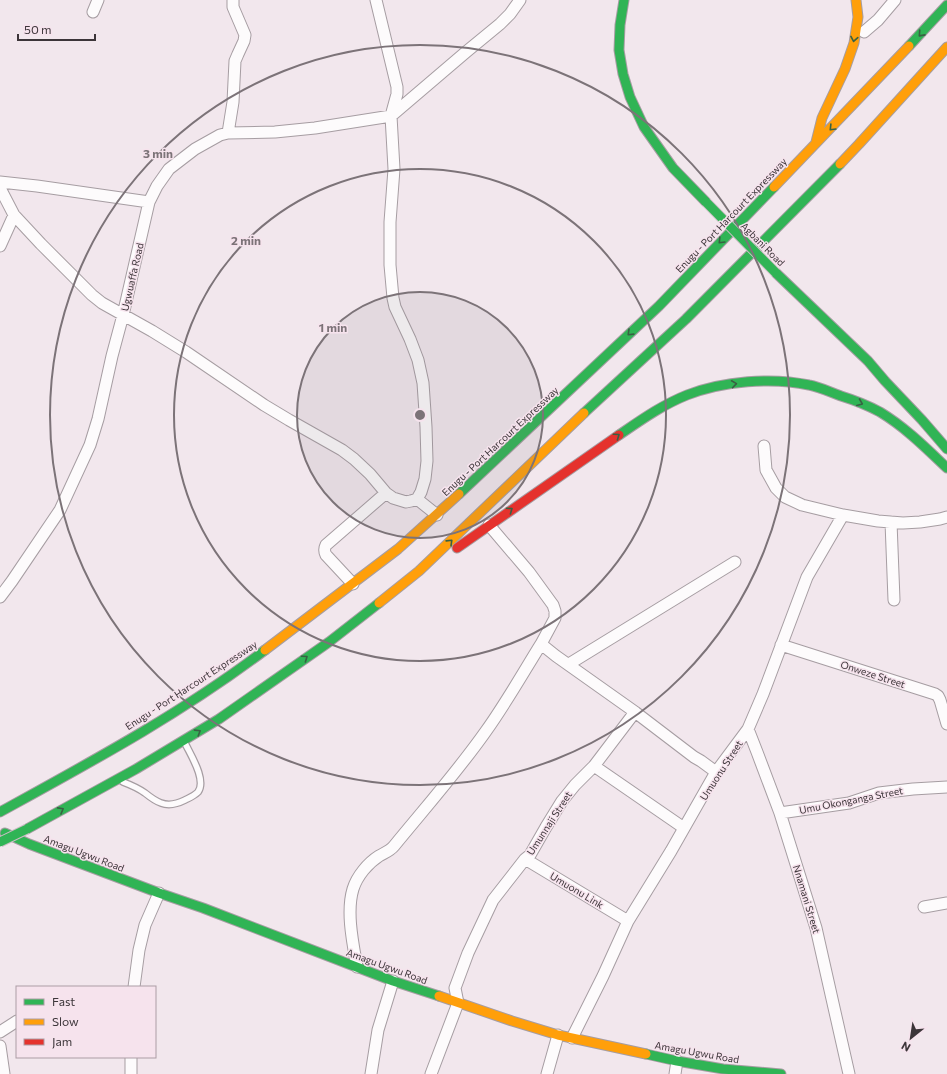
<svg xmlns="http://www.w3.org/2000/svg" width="947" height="1074" font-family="Commissioner,sans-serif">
	<rect width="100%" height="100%" fill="#f2e7ed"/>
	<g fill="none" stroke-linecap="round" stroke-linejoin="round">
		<defs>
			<path id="lane" d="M123 782C131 785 138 788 145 793 150 797 155 801 161 803 169 806 177 804 185 800 189 798 194 796 198 792 207 780 190 754 185 743"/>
			<path id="street" d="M93 12 98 0
				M864 32 878 20 895 0
				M228 133 233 102 235 61 238 54 244 41 245 35 233 7V0
				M0 182 37 186 149 202
				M0 188 14 215 41 244 92 295 102 303 152 331 186 352 264 405 289 420 342 450 354 459 370 474 386 493 393 498 406 502 411 501 417 499 421 492 425 479 427 461 426 427 423 383 418 360 410 339 395 307 393 298 390 265V222L394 169 391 116 397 94V87L376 0
				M0 246 14 215
				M764 446 766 470 776 488 785 497 802 505 843 515 878 521 903 523 920 522 940 519 947 517
				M417 499 437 515
				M891 522 894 600
				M489 525 529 572 553 605 555 611V618L541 644 556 656 635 712 694 757 701 761 716 772
				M353 584 326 555C324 551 324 549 326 545L386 493
				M0 597 12 581 60 510 90 445 98 419 112 356 123 315 149 202 157 186 169 169 195 149 220 135 228 133 275 132 315 128 391 116 466 52 500 24 510 14 520 0
				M781 645 935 694 938 696 940 700 947 724
				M569 664 735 562
				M748 729 757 752 780 813 816 928 849 1074
				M594 766 635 712
				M780 813 849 803 879 793 913 789 947 787
				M525 859 628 921
				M924 907 947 903
				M357 967C353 944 346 912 353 889 357 876 368 863 379 856 384 853 390 851 394 846 425 808 458 771 486 731 506 703 523 673 541 644
				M134 987 139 950 145 925 159 893
				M0 1032 17 1021
				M572 1038 603 976 628 921 671 851 716 772 748 729 763 694 807 577 843 515
				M0 1046 4 1074
				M131 1057V1074
				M371 1074 378 1030 393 981
				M431 1074 458 1003 455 988 468 953 493 900 525 859 530 855 546 827 562 801 575 785 594 766 684 828
				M547 1074 558 1035
				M675 1074 677 1061"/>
			<path id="fast" d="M624 0 620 25 619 50 623 74 630 97 644 127 673 168 706 202
				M909 46 947 5
				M776 273 868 361 885 381 922 420 947 449
				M584 413 686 319 840 164
				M619 435C641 420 662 405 687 395 723 381 772 377 809 385 820 387 830 392 841 396 854 400 867 405 880 412 905 427 926 448 947 468
				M459 494 659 306 774 187
				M0 812C91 762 182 713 265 650
				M27 829 136 769 219 719 329 642 379 603
				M5 833 29 844 159 893 203 908 393 981 439 996
				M646 1054 677 1061 723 1069 781 1074"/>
			<path id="slow" d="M816 142 822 118 845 69 854 43 858 17 856 0
				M840 164 859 144 947 47
				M774 187 909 46
				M379 603 419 571 584 413
				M265 650 398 549 459 494
				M439 996 512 1021 558 1035 646 1054"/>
			<path id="jam" d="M457 548 619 435"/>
		</defs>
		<use href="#lane" stroke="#a69da2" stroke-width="8"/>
		<use href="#street" stroke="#a69da2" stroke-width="13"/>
		<use href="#fast" stroke="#a69da2" stroke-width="11"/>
		<use href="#slow" stroke="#a69da2" stroke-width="11"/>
		<use href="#jam" stroke="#a69da2" stroke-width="11"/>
		<use href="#lane" stroke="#fdfbfc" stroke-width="5.5"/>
		<use href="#street" stroke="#fdfbfc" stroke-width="11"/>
		<use href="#fast" stroke="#30b455" stroke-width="9"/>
		<use href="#slow" stroke="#ff9f0a" stroke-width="9"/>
		<use href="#jam" stroke="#e5322d" stroke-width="9"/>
		<defs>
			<path id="fast-bridge" d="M706 202 776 273
				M0 842 27 829"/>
		</defs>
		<use href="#fast-bridge" stroke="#ccbec5" stroke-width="11" stroke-linecap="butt"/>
		<use href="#fast-bridge" stroke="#30b455" stroke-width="9"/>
	</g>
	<defs><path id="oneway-chevron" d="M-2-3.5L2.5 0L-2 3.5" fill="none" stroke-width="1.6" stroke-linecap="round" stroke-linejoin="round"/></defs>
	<g stroke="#386143">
		<use href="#oneway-chevron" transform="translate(921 34) rotate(132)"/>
		<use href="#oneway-chevron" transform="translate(854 39) rotate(100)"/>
		<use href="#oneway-chevron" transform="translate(832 128) rotate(134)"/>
		<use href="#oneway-chevron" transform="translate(721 241) rotate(134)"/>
		<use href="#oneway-chevron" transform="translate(630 333) rotate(136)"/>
		<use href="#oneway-chevron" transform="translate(734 384) rotate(-8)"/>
		<use href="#oneway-chevron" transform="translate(860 403) rotate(22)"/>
		<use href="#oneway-chevron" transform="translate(617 436) rotate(-35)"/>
		<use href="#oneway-chevron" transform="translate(510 510) rotate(-35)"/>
		<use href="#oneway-chevron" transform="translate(450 542) rotate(-44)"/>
		<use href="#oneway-chevron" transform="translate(305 658) rotate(-35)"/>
		<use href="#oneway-chevron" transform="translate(198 732) rotate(-32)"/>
		<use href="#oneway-chevron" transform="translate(61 810) rotate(-29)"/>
	</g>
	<circle cx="420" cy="415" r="123" fill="#7c7378" fill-opacity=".12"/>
	<g fill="none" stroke="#7c7378" stroke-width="2">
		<circle cx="420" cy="415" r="123"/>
		<circle cx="420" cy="415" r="246"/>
		<circle cx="420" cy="415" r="370"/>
	</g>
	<g text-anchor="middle" stroke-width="3" stroke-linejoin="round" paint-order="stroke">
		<g font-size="10" fill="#3c3539" stroke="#f6e3ed">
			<text transform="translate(731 215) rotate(-46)" y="4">Enugu - Port Harcourt Expressway</text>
			<text transform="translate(763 244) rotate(45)" y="4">Agbani Road</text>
			<text transform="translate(132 277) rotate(-77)" y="4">Ugwuaffa Road</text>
			<text transform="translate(500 441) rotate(-43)" y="4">Enugu - Port Harcourt Expressway</text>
			<text transform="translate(873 674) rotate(18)" y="4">Onweze Street</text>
			<text transform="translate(191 685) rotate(-33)" y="4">Enugu - Port Harcourt Expressway</text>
			<text transform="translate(721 770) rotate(-57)" y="4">Umuonu Street</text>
			<text transform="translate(851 800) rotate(-11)" y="4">Umu Okonganga Street</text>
			<text transform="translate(549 823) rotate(-57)" y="4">Umunnaji Street</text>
			<text transform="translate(84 853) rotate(21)" y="4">Amagu Ugwu Road</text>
			<text transform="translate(577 890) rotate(31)" y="4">Umuonu Link</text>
			<text transform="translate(807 899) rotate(73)" y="4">Nnamani Street</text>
			<text transform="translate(387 966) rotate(20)" y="4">Amagu Ugwu Road</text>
			<text transform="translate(697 1052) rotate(10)" y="4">Amagu Ugwu Road</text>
		</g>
	</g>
	<circle cx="420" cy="415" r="6" fill="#7c7378" stroke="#f6e3ed" stroke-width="2"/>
	<g font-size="12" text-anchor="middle" font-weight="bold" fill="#7c7378" stroke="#f6e3ed" stroke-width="3" stroke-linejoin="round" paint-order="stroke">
		<text x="158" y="158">3 min</text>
		<text x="246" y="245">2 min</text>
		<text x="333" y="332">1 min</text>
	</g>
	<rect x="16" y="986" width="140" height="72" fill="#f6e3ed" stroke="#ac9da5"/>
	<rect x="24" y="999" width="20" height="6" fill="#30b455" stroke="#ac9da5"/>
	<text x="52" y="1006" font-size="12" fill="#3c3539">Fast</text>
	<rect x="24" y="1019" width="20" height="6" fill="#ff9f0a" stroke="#ac9da5"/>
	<text x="52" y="1026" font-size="12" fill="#3c3539">Slow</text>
	<rect x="24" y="1039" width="20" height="6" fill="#e5322d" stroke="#ac9da5"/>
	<text x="52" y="1046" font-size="12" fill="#3c3539">Jam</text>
	<g transform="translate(911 1038) rotate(210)" stroke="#f6e3ed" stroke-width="3" paint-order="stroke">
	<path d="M0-3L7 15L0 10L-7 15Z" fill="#3c3539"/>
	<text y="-6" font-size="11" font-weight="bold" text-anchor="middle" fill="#3c3539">N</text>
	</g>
	<path d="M18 34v6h77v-6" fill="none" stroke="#3c3539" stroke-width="2"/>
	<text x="24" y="34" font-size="12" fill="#3c3539" stroke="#f6e3ed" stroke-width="3" paint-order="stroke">50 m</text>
</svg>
